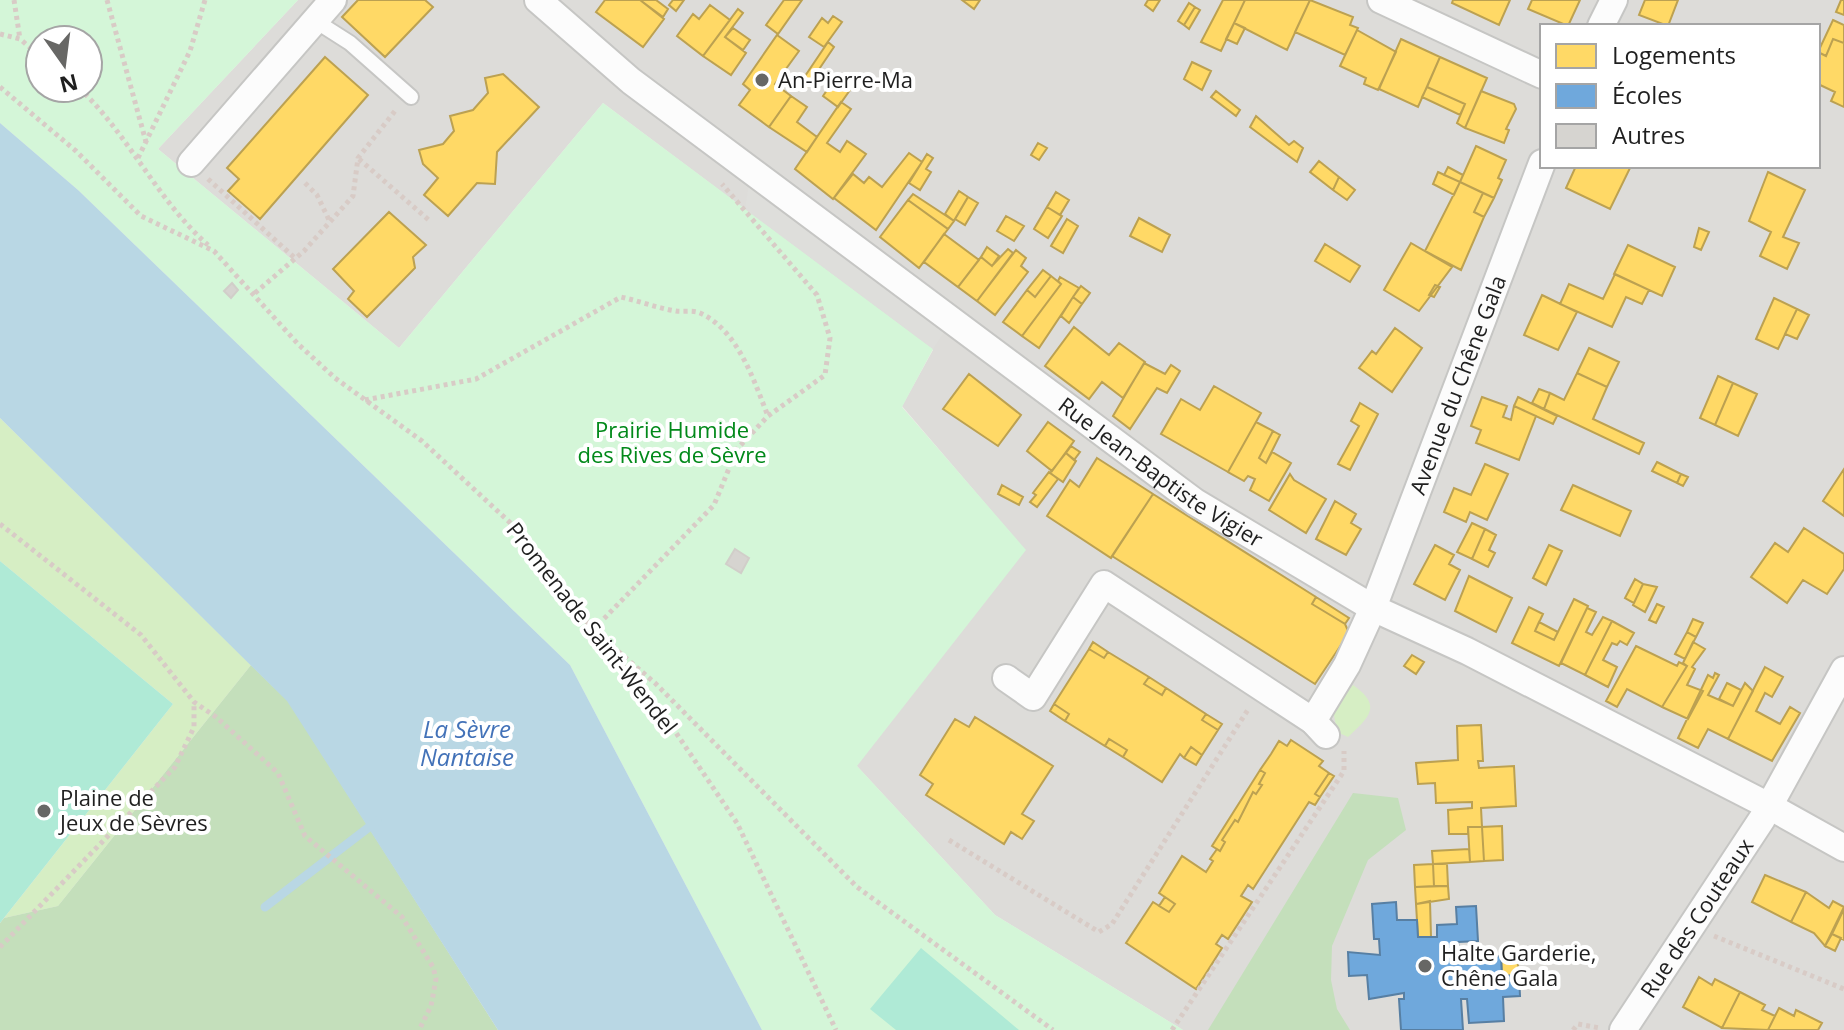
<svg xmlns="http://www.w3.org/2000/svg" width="1844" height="1030" font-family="'Open Sans',sans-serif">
	<rect width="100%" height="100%" fill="#eeede8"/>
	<path fill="#dddcd9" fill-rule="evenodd" d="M298 0H1844V1030H1183L995 915 856 765 1025 550 902 406 933 350 603 103 399 348 158 149ZM1542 26H1818V166H1542Z"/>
	<path fill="#d6eec4" d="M0 418 251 665 58 906 4 918 173 704 0 561Z
		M1353 685C1383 706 1369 717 1348 737L1337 732 1333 709Z"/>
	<path fill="#c4dfbb" d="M251 665 288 701 498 1030H0V923L4 918 58 906Z
		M1353 793 1398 798 1406 830 1368 860 1332 946 1331 980 1337 1009 1350 1030H1208Z"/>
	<path fill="#d4f6d8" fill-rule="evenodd" d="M0 0H298L158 149 399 348 603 103 933 349 902 407 1026 550 857 766 995 915 1183 1030H762L570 665 78 190 0 123ZM40 40H88V88H40Z"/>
	<path fill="#afead6" d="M0 561 173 704 0 923Z
		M921 948 1019 1030H896L870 1009Z"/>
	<path fill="#dededb" d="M749 184 944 332 933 349 745 209Z"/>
	<path fill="#b9d7e4" d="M0 123 78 190 570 665 762 1030H498L287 701 0 418Z"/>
	<path fill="#ffd966" stroke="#bca151" stroke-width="2" d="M358 0H425L433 7 385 57 342 17Z
		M605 0H640L664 19 643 47 596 12Z
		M640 0H656L668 9 663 17Z
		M673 0H684L676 11 669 5Z
		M784 0H802L778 34 766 25Z
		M962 0H980L974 9Z
		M1148 0H1160L1153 11 1145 5Z
		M1223 0H1245L1221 51 1201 42Z
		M1245 0H1310L1287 50 1234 23Z
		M1310 0 1353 17 1350 25 1358 28 1345 55 1295 32Z
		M1453 0H1510L1499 25 1452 3Z
		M1532 0H1580L1568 26 1528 9Z
		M1645 0H1678L1668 26 1639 15Z
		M1841 0H1844V15L1836 12Z
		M1189 3 1195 7 1184 25 1178 21Z
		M710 5 730 20 703 56 677 36 693 14 699 19Z
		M1195 7 1200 10 1189 29 1184 25Z
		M738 9 743 13 725 37 746 53 731 75 703 56Z
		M833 16 842 22 824 47 809 37 822 18 828 23Z
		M1833 20 1844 25V43L1833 39 1826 56 1818 52Z
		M1234 23 1245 28 1237 44 1226 39Z
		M733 28 750 40 743 50 725 37Z
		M1357 30 1396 52 1378 90 1364 84 1366 78 1340 66Z
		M777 35 799 51 775 84 791 96 769 127 739 105 750 90 743 84Z
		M1401 39 1440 57 1418 107 1379 89Z
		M1833 39 1844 43V107L1831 101 1835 92 1818 84V52L1826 56Z
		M828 42 834 47 807 87 801 82Z
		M325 57 368 95 260 219 228 191 239 179 227 168Z
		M1440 57 1487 78 1465 128 1457 123 1465 104 1427 87Z
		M1192 62 1211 71 1202 90 1184 79Z
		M503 74 539 107 497 152 495 184 477 183 448 216 424 195 438 178 423 164 419 150 443 144 454 131 450 116 473 110 488 93 485 78Z
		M834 80 850 90 838 107 823 96Z
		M1427 87 1465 104 1460 115 1422 97Z
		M1216 91 1240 110 1236 116 1211 97Z
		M1481 91 1514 104 1516 109 1506 129 1509 130 1504 143 1465 128Z
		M791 96 807 107 797 122 817 137 807 152 769 127Z
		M841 102 851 109 827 143 840 152 847 141 866 154 833 199 795 169Z
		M1256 116 1289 145 1294 141 1303 148 1297 162 1250 127Z
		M1038 143 1047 148 1039 160 1031 155Z
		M1476 146 1506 160 1498 178 1502 180 1494 198 1460 182Z
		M909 153 922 162 876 230 834 198 853 174 864 183 869 177 882 187Z
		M927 154 933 158 926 169 931 172 920 190 909 183Z
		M1319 161 1339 177 1333 190 1310 172Z
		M1576 166H1631L1610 209 1566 188Z
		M1448 167 1463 175 1460 182 1444 175Z
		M1438 172 1460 182 1454 195 1433 184Z
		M1768 172 1805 190 1783 237 1799 243 1787 269 1760 256 1771 232 1749 221Z
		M1339 177 1355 190 1347 200 1333 190Z
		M1460 182 1483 193 1474 212 1484 217 1461 270 1425 251Z
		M959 191 968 197 954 221 945 214Z
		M1056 192 1069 200 1060 215 1047 207Z
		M1483 193 1494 198 1484 217 1474 212Z
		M913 194 954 221 948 229 908 200Z
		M968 197 978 203 965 225 955 219Z
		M908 200 948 229 919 268 880 237Z
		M1047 207 1062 216 1048 238 1034 229Z
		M389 212 426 245 413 257 415 268 367 317 348 299 354 291 333 269Z
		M1006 216 1024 226 1014 241 997 231Z
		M1139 218 1170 235 1162 252 1130 236Z
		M1067 219 1078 226 1063 253 1051 246Z
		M1699 228 1709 232 1701 250 1694 247Z
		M944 234 979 260 958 287 924 262Z
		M1411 243 1452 267 1419 311 1384 290Z
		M1325 244 1360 266 1350 282 1315 261Z
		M1628 245 1675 267 1662 296 1614 274Z
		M987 247 999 256 992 266 981 257Z
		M1008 249 1013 253 977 301 958 287 981 257 992 266Z
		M1016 250 1026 258 1021 266 1028 272 995 315 977 301Z
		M1043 270 1051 276 1035 297 1027 290Z
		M1615 274 1649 290 1642 304 1626 297 1612 327 1560 304 1569 284 1603 299Z
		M1051 276 1061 284 1022 336 1003 322 1027 290 1035 297Z
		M1060 277 1079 288 1039 348 1022 336 1061 284 1058 281Z
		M1435 285 1440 287 1434 297 1429 295Z
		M1081 286 1090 293 1082 304 1073 297Z
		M1542 295 1577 312 1558 350 1524 335Z
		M1073 297 1082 304 1069 323 1061 316Z
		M1774 298 1797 309 1778 349 1756 339Z
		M1797 309 1809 315 1797 339 1785 334Z
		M1074 327 1109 355 1119 343 1145 362 1123 398 1102 382 1089 399 1045 366Z
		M1395 328 1422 348 1392 392 1359 368 1372 351 1376 354Z
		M1589 348 1619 362 1607 387 1577 373Z
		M1144 363 1165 374 1171 365 1180 371 1167 393 1157 388 1130 429 1113 416Z
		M1577 373 1607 387 1593 419 1644 443 1639 454 1544 409 1550 393 1564 400Z
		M969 374 1021 415 998 446 943 409Z
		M1718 376 1733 383 1715 425 1700 418Z
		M1733 383 1757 394 1738 436 1715 425Z
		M1214 386 1261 413 1228 472 1161 434 1181 399 1200 410Z
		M1539 389 1550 393 1544 409 1532 403Z
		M1482 397 1507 406 1503 417 1511 420 1514 406 1536 416 1519 460 1476 443 1481 430 1471 426Z
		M1518 397 1557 416 1553 424 1514 406Z
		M1360 403 1378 414 1350 470 1338 464 1359 426 1351 421Z
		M1048 422 1074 441 1052 471 1027 451Z
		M1256 422 1273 431 1259 458 1266 463 1272 452 1291 463 1269 501 1250 490 1255 479 1248 476 1244 481 1228 472Z
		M1273 431 1280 435 1266 463 1259 458Z
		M1071 446 1080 452 1074 460 1066 453Z
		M1066 453 1076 461 1063 482 1050 473Z
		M1097 458 1153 494 1111 558 1047 516 1070 480 1079 487Z
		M1657 462 1681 474 1677 483 1652 471Z
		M1485 464 1508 474 1487 520 1470 512 1466 522 1444 512 1454 488 1471 495Z
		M1844 469V516L1823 501Z
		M1049 472 1058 479 1037 507 1030 502 1036 495 1033 493Z
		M1290 474 1294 480 1326 499 1306 533 1269 510Z
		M1681 474 1688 477 1683 486 1677 483Z
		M1002 485 1023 497 1019 505 998 494Z
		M1573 485 1631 511 1620 536 1561 510Z
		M1153 494 1316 597 1312 604 1345 624 1349 633 1315 684 1112 556Z
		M1335 501 1356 514 1351 523 1361 529 1346 555 1316 539Z
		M1472 523 1485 529 1472 559 1457 552Z
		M1804 528 1844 554V569L1827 594 1803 580 1787 603 1751 577 1775 543 1788 552Z
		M1485 529 1496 535 1489 550 1495 553 1488 567 1472 559Z
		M1435 545 1454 555 1449 564 1460 570 1445 600 1414 584Z
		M1549 545 1562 551 1546 585 1533 578Z
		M1469 576 1512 598 1496 632 1455 611Z
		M1635 579 1643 584 1634 603 1625 598Z
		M1643 584 1657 587 1645 612 1633 605Z
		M1316 597 1349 618 1345 624 1312 604Z
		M1574 599 1588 606 1559 666 1512 643 1529 607 1543 614 1535 631 1554 640Z
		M1657 604 1664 607 1656 623 1649 620Z
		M1587 608 1596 612 1586 632 1592 635 1603 617 1612 621 1585 675 1561 663Z
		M1693 619 1703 623 1696 637 1687 632Z
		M1612 621 1634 633 1627 645 1620 641 1617 645 1612 643 1603 660 1617 667 1608 687 1585 675Z
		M1539 622 1558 632 1554 640 1535 631Z
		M1687 632 1696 637 1685 659 1675 654Z
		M1093 642 1108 652 1104 658 1089 649Z
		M1693 642 1705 649 1692 667 1695 669 1687 685 1703 691 1688 719 1662 707 1687 666 1683 663Z
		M1636 646 1677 666 1679 662 1687 666 1662 707 1627 689 1617 707 1606 701Z
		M1089 649 1104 658 1108 652 1149 677 1144 684 1162 695 1166 688 1206 714 1202 720 1218 730 1202 755 1191 747 1184 758 1180 754 1162 782 1123 757 1127 750 1109 739 1105 746 1065 721 1069 714 1054 704Z
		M1412 655 1424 662 1416 674 1404 666Z
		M1765 667 1783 677 1772 697 1765 693 1756 711 1780 724 1790 707 1800 713 1772 761 1728 739Z
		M1715 673 1719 675 1708 695 1733 706 1745 683 1753 691 1728 739 1708 729 1698 748 1678 738 1708 675 1713 678Z
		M1149 677 1166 688 1162 695 1144 684Z
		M1727 683 1741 690 1733 706 1719 699Z
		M1054 704 1069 714 1065 721 1050 711Z
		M1206 714 1222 724 1218 730 1202 720Z
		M975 717 1053 766 1022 814 1034 821 1022 839 1011 832 1004 844 926 795 933 784 920 775 955 719 969 727Z
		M1481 725 1483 761H1478L1479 768 1514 766 1516 806 1481 808 1482 827H1468V834H1449L1448 810 1472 808V802L1436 803 1435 783 1418 784 1416 763 1458 760 1457 726Z
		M1109 739 1127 750 1123 757 1105 746Z
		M1291 740 1323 761 1319 766 1329 773 1315 794 1320 797 1315 805 1309 802 1253 889 1248 885 1241 896 1252 902 1228 939 1222 935 1216 944 1222 948 1196 989 1126 943 1153 902 1169 912 1175 904 1159 893 1182 856 1206 872 1213 861 1210 859 1217 849 1220 851 1225 842 1222 840 1235 820 1238 822 1253 792 1256 794 1262 785 1259 784 1265 773 1260 770 1271 754 1279 741 1287 746Z
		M1191 747 1202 755 1196 765 1184 758Z
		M1260 770 1265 773 1259 784 1262 785 1256 794 1253 792 1238 822 1235 820 1222 840 1225 842 1220 851 1212 846Z
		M1329 773 1334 776 1320 797 1315 794Z
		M1502 826 1503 860 1484 861 1482 827Z
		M1468 827H1482L1484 861 1470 862Z
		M1469 849 1470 862 1433 864 1432 851Z
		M1433 864 1434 886 1415 887 1414 865Z
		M1433 864H1447L1448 886H1434Z
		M1765 875 1806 892 1791 922 1752 902Z
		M1448 886 1449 899 1416 904 1415 887Z
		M1806 892 1829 908 1833 901 1844 907 1825 946 1814 933 1791 922Z
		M1165 897 1175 904 1169 912 1159 906Z
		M1430 901 1431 937H1418L1416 904Z
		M1844 909V940L1832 934Z
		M1832 934 1841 938 1835 951 1825 946Z
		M1517 955 1519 975 1502 976 1501 956Z
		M1699 977 1712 985 1715 979 1740 992 1722 1028 1683 1007Z
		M1740 992 1765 1005 1762 1010 1775 1016 1768 1030 1722 1028Z
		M1779 1008 1794 1016 1796 1010 1822 1023 1818 1030H1768Z"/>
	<path fill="#6fa8dc" stroke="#577fa3" stroke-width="2" d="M1396 902 1397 920H1417L1418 937H1437V925L1457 924 1456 907 1476 906 1478 941 1458 942 1459 958 1501 956 1502 976 1519 975 1520 996 1503 997 1504 1021 1469 1023 1467 999H1461L1463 1030H1401L1399 999H1404V993L1369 999 1367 975 1349 976 1348 952 1380 955 1379 939H1374L1372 904Z"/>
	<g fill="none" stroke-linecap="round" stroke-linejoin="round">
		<path stroke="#b9d7e4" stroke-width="9" d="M265 907 377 821"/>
	</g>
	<path fill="#d6d4d0" stroke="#d1cec9" stroke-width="2" d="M232 283 238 290 231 298 224 291Z
		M735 549 749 558 741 573 726 564Z"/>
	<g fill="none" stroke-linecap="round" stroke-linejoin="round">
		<defs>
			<path id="lane" d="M314 20 350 43 411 97"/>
			<g id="street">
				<path id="s1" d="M538 0 631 81 1195 502 1373 608 1467 651 1769 806 1844 848"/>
				<path d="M1381 0 1542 75"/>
				<path d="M1601 26 1614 0"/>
				<path d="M191 163 333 0"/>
				<path d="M1006 678 1033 697 1104 584 1313 721"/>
				<path id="s2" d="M1326 735 1313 721 1347 665 1373 608 1542 163"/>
				<path id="s3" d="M1623 1030 1762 819 1844 670"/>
			</g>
		</defs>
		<use href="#lane" stroke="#c6c6c4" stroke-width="18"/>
		<use href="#street" stroke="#c6c6c4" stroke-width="30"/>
		<path stroke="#d8cbc6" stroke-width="5" stroke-dasharray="4 4" stroke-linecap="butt" d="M14 0 20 39
			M107 0 146 142
			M0 34 20 39 40 56
			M0 87 76 151 141 216 214 251 298 344 335 378 422 441 518 530 593 630 664 715 737 823 836 1030
			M79 88C129 135 157 200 208 245
			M138 158 190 51 205 0
			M359 159 431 222
			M208 179 296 259
			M305 183 317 195 330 222
			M255 293 304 251 353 196 358 158 395 111
			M365 400 476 379 621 297C639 301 657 308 676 311 683 312 693 310 700 313 738 330 754 381 768 416
			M0 524 141 635 194 702 216 717 278 773 305 836 402 917 433 967 436 979 431 1006 419 1030
			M593 630 714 505 737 449 768 416 825 375 830 338 817 295 722 184
			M606 641 655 683 857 887 1053 1030
			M949 840 1099 932 1112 924 1249 708
			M1714 936 1844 989
			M0 947 175 767 194 727V703
			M1172 1030 1344 771V751
			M1573 1030 1578 1024 1600 1028"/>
		<use href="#lane" stroke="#fcfcfc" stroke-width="14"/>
		<use href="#street" stroke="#fcfcfc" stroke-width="26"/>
	</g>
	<g fill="#676765" stroke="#fff" stroke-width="3">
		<circle cx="762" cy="80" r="8"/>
		<circle cx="44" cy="811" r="8"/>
		<circle cx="1425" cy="966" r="8"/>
	</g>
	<g text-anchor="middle" stroke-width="8" stroke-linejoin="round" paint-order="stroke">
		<g font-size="22" fill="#1f1f1f" stroke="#fff" text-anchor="start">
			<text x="778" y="88">An-Pierre-Ma</text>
			<text x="60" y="806">Plaine de<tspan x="60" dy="25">Jeux de Sèvres</tspan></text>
			<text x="1441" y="961">Halte Garderie,<tspan x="1441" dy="25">Chêne Gala</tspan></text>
		</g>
		<g font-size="22" fill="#1f1f1f" stroke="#fff">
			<text dy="8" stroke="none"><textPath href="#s2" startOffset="386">Avenue du Chêne Gala</textPath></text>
			<text dy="8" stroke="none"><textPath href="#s1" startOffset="782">Rue Jean-Baptiste Vigier</textPath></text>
			<text transform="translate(592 628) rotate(52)" y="8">Promenade Saint-Wendel</text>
			<text dy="8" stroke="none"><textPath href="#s3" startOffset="134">Rue des Couteaux</textPath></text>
		</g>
		<g font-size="22" fill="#02891a" stroke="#fff">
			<text x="672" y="438">Prairie Humide<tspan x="672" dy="25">des Rives de Sèvre</tspan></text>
		</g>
		<g font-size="24" font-style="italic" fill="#4372b8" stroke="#fff">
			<text x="467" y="738">La Sèvre<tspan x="467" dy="28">Nantaise</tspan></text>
		</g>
	</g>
	<rect x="1540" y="24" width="280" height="144" fill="#ffffff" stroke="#a5a5a5" stroke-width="2"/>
	<rect x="1556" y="44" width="40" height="24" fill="#ffd966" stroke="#a5a5a5" stroke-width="2"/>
	<text x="1612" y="64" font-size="24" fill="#1f1f1f">Logements</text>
	<rect x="1556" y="84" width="40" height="24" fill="#6fa8dc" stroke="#a5a5a5" stroke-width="2"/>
	<text x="1612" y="104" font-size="24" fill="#1f1f1f">Écoles</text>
	<rect x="1556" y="124" width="40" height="24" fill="#d6d4d0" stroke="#a5a5a5" stroke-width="2"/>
	<text x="1612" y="144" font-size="24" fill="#1f1f1f">Autres</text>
	<g transform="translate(64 64) rotate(166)"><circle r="38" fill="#ffffff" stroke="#a5a5a5" stroke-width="2"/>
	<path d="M0-6L14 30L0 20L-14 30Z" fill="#676765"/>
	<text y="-12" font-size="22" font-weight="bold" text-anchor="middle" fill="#1f1f1f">N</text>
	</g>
</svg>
